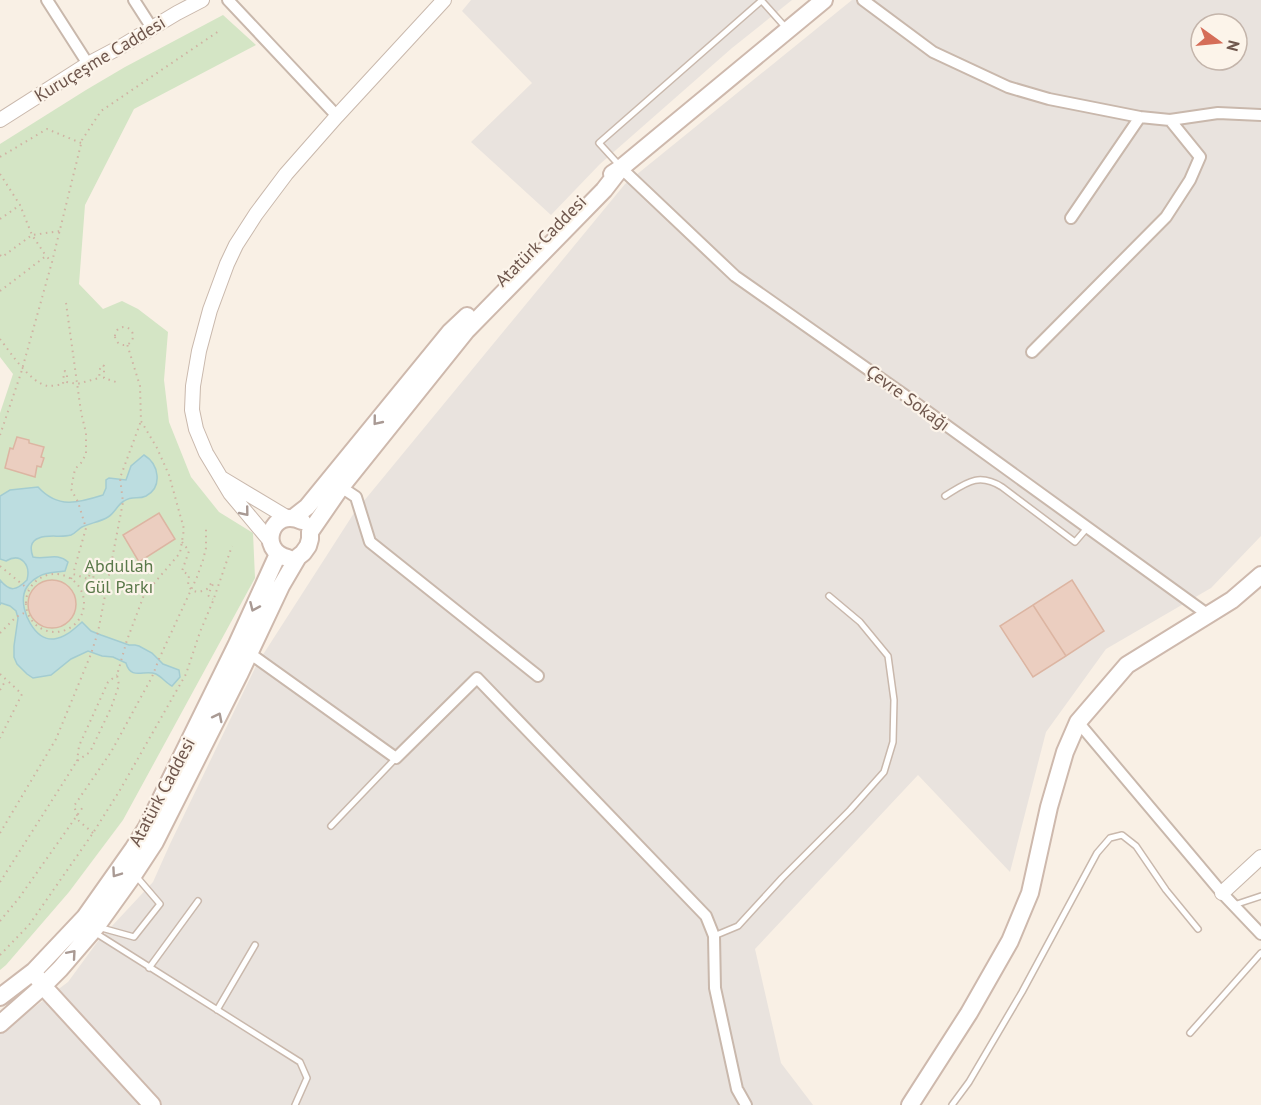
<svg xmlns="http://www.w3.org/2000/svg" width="1261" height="1105" font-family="'PT Sans',sans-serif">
	<rect width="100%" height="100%" fill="#f9f0e5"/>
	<path fill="#e9e3de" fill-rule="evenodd" d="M471 0H792L732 48 600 164 551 215 471 142 532 83 462 11Z
		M852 0H1261V536L1211 588 1106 649 1046 732 1010 872 918 775 755 949 781 1063 813 1105H0V1033L68 982 98 941 153 882 170 844 257 664 354 513 625 184ZM1201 24H1237V60H1201Z"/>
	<path fill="#d4e5c5" d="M223 15 256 45 134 109 85 205 79 284 103 309 122 301 138 309 168 332 164 380 169 422 191 477 219 512 253 533 255 578 123 820 69 892 6 965 0 970V413L13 374 0 357V144L86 90 125 67Z"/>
	<path fill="#bcdde0" stroke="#a3ccd1" stroke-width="1.5" d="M144 455C159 464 163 487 146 496 138 500 133 495 124 501 117 505 115 513 108 517 100 522 90 523 82 527 78 529 76 533 71 535 61 538 49 534 39 538 30 541 30 549 33 557 46 560 57 552 68 562L65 571C56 573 47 571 38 577 32 580 25 587 24 594 20 611 35 641 54 639 65 638 74 629 82 622L91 631 101 635 129 645H135L139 646 152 653 163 664 179 670 180 677 172 686C166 683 162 677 156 674 145 669 131 681 126 663L113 657 102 656 88 651 71 659 51 675 33 678 27 674 17 664 14 657V646L18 618 16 611 10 606 1 603 0 605V580C10 592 16 591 27 580 31 565 21 552 6 561L0 559V496L10 490 38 487C58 509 78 503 103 495L106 488V480L109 478 126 480 131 466Z"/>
	<path fill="#ebcec0" stroke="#dcb5a2" stroke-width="1.5" d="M17 437 29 440V443L44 447 41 457 44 458 41 467 37 466 35 477 5 468 10 448 13 449Z
		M159 513 175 539 139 562 123 535Z
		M28 604a24 24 0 1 1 48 0a24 24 0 1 1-48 0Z
		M1072 580 1104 631 1066 656 1033 605Z
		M1033 605 1066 656 1033 677 1000 626Z"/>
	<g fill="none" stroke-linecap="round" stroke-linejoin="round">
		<defs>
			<path id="service" d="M761 0 787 29
				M620 166 599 143 761 1
				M945 496C966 483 978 472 1002 487L1075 542 1087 528
				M331 826 396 758
				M1234 905 1261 896
				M98 927 134 937 160 904 136 876
				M94 932 300 1062 307 1078 295 1105
				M714 936 738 926 782 878 850 810 884 772 893 742 894 700 888 656 860 622 829 596
				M149 968 198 901
				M217 1010 255 945
				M1190 1033 1261 953
				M952 1105 969 1082 1022 992 1097 853 1110 838 1122 835 1136 846 1166 890 1198 929"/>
			<path id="minor" d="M47 0 88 64
				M134 0 152 28
				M228 0 337 116
				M863 0 933 52 1008 87 1049 99 1140 117 1170 120 1218 113 1261 115
				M621 168 735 276 903 394 1207 614
				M1071 218 1140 117
				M1032 352 1166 217 1190 180 1200 157 1170 120
				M341 487 356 497 370 542 538 676
				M245 650 396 758 477 678 706 916 714 936 715 988 737 1089 746 1105
				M1078 722 1222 893 1261 934"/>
			<path id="tertiary" d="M0 120 88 64 122 46 177 13 202 0
				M223 479 288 518
				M271 542 230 493 206 453 196 429 192 410 193 386 199 351 210 310 227 264 236 245 256 214 286 174 337 116 444 0
				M1222 893 1261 857"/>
			<path id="secondary" d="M612 174 621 168 824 0
				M293 518 307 507 450 332 467 316
				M288 558C257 551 271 506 302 521
				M37 977 43 986 152 1105
				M0 997 34 971 85 917 133 849 147 827 237 644 278 554
				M0 1024 43 986 60 969 96 927 134 874 155 842 239 675 281 586 298 557 303 553 308 546 310 539V532L341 487 466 331 604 190 621 168
				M910 1105 969 1013 1010 941 1030 893 1049 807 1065 752 1078 722 1127 665 1232 600 1261 575"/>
		</defs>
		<use href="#service" stroke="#c9b8ac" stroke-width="8"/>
		<use href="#minor" stroke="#c9b8ac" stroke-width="14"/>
		<use href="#tertiary" stroke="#c9b8ac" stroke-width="16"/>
		<use href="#secondary" stroke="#ceb9ad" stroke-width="20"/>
		<path stroke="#d0b2a3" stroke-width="2" stroke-dasharray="1.5 4.5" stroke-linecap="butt" d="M0 157 47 129 81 143
			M0 174 20 205 32 235 46 256
			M0 219 20 205
			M0 255 2 257 32 235 60 231
			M0 291 46 256 52 262
			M66 303 81 412 86 433V454L81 463 75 469 71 489 78 502 86 528 73 574
			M115 336a9 9 0 1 1 18 0a9 9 0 1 1-18 0Z
			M0 339C10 352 31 384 48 386 53 386 59 385 63 384L64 372 65 371 67 375V382L77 384 99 378 100 369 102 365 104 366V378L116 382
			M0 435 21 373 52 262 82 140 101 111 219 31
			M182 542 189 551 182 571 189 575 188 585C192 593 199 593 207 589L212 582 213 584 208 595 210 598 213 599
			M0 566 28 589
			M26 603a29 29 0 1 1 58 0a29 29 0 1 1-58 0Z
			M71 579 73 574 88 579 95 560H97L93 579 106 591
			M0 633 16 617 26 612
			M0 674 22 694 0 738
			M0 690 6 680
			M77 761 79 746 108 682 117 675
			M0 833 56 739 91 654 98 632 123 502 120 478 141 421
			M93 833 79 821 74 806 111 752 152 677 159 659 197 577 203 560 206 548V528
			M0 882 77 761 90 752 111 708 119 685 117 675 127 640 144 595 180 553 184 529 169 475 157 448 141 421 140 386 127 344
			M0 921 19 898 83 807
			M0 955 29 925 93 833 120 790 186 674 200 632 213 601 232 546"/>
		<use href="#service" stroke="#fff" stroke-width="5"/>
		<use href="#minor" stroke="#fff" stroke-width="10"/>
		<use href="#tertiary" stroke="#fff" stroke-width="14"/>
		<use href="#secondary" stroke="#fff" stroke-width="16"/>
	</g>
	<defs><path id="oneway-chevron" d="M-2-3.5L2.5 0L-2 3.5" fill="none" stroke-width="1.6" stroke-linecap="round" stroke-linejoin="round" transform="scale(1.5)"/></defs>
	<g stroke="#a99a94">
		<use href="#oneway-chevron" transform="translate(377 421) rotate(129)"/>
		<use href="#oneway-chevron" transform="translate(245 512) rotate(51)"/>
		<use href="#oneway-chevron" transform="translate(254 607) rotate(114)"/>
		<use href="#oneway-chevron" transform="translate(218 717) rotate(-63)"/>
		<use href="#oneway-chevron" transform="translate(116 873) rotate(125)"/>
		<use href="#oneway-chevron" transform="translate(72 954) rotate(-49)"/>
	</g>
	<g text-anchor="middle" stroke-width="4.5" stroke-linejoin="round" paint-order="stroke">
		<g font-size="18" fill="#6f574d" stroke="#fcf4ea">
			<text transform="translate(100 59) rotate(-31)" y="6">Kuruçeşme Caddesi</text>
			<text transform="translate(541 241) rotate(-45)" y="6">Atatürk Caddesi</text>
			<text transform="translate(908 398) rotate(36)" y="6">Çevre Sokağı</text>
			<text transform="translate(162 792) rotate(-62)" y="6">Atatürk Caddesi</text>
		</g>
		<g font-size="18" fill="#5a794a" stroke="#fcf4ea">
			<text x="119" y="572">Abdullah<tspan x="119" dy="21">Gül Parkı</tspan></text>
		</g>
	</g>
	<g transform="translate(1219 42) rotate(105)"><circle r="28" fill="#fcf4ea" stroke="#c4b5ab" stroke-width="1.5"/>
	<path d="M0-4.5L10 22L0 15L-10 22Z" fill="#d56d58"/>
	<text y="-9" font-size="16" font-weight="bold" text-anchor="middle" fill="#6f574d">N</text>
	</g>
</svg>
